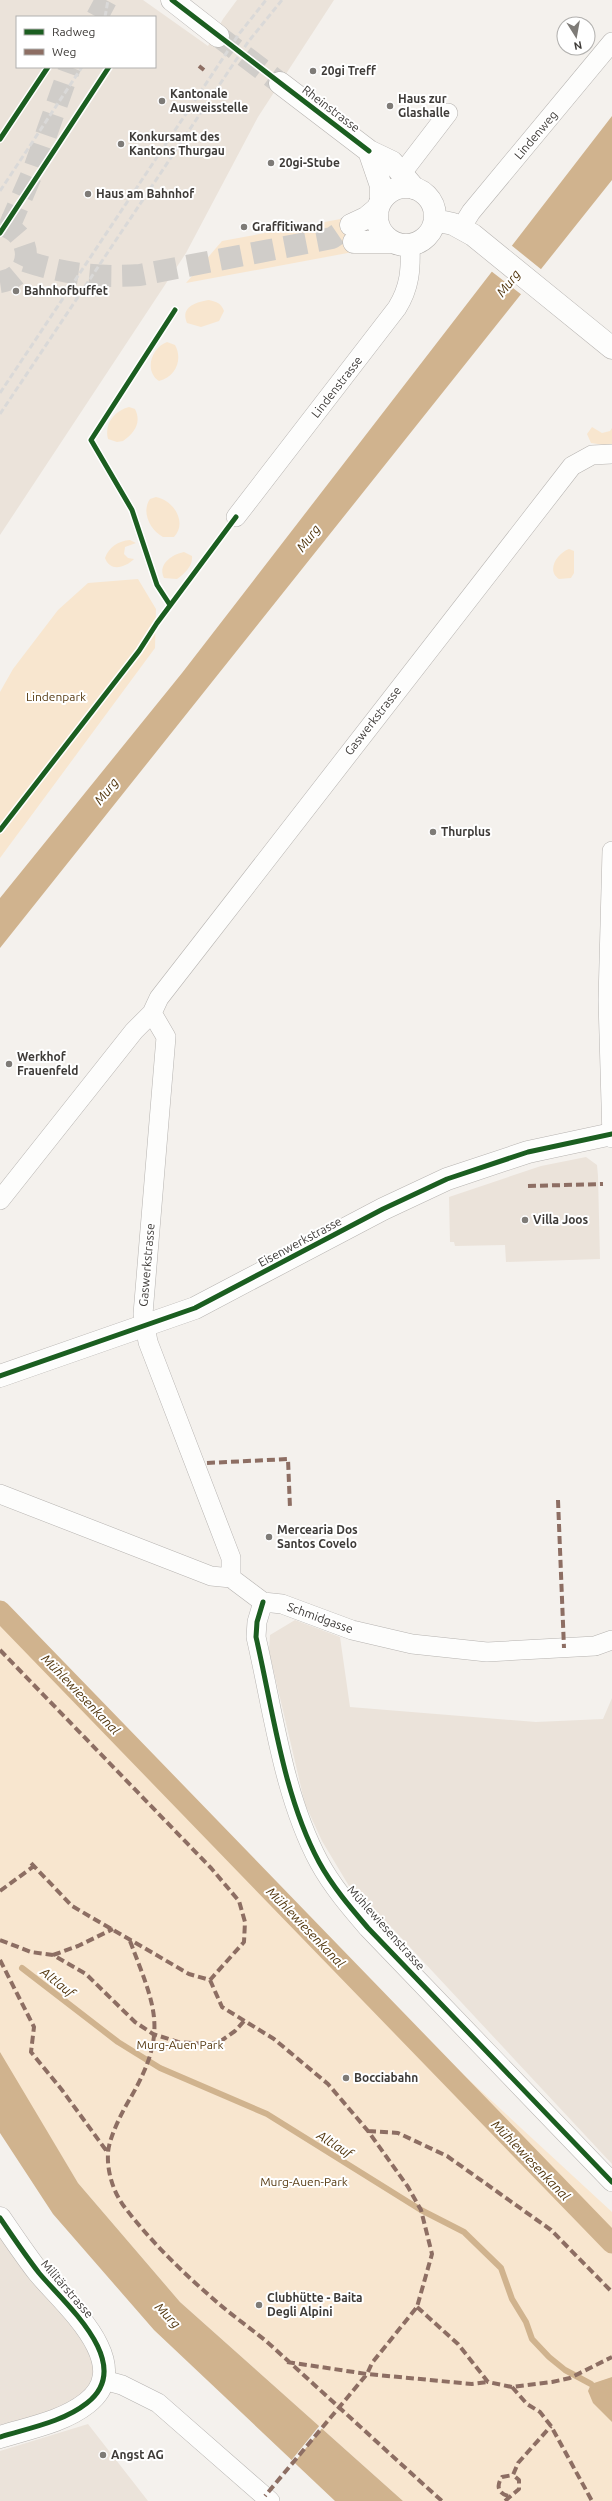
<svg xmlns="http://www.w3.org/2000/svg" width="612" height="2501" font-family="Ubuntu,sans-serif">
	<rect width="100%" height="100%" fill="#f4f1ed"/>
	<path fill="#ebe3da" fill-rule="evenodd" d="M0 0H143L208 46 223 19 237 0H334L258 117 186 253 0 535ZM17 17H155V67H17Z
		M586 1157 597 1165 598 1176 600 1259 506 1262 505 1245 455 1246 454 1242H450L449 1197 541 1166Z
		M295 1620 340 1637 350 1707 536 1722 603 1719 612 1698V2164L393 1929 349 1886 322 1841 305 1804 269 1651 270 1635Z
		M0 2217 87 2327 98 2391 51 2411 0 2427Z
		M88 2424 148 2501H0V2451Z"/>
	<path fill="#f8e6cf" d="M346 218 353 252 186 283 222 241Z
		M209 300C217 302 221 303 224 311L219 321 201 327 187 323C180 307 196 302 209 300Z
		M167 342 175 345C183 359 176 377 159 381 144 371 151 348 167 342Z
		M129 407 135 409C142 423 134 433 123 441L117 442 108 439C104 424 114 411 129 407Z
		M592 427 602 433 610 431 612 428V446L591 443 587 434Z
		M156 497C173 500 188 522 174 537H163C150 530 141 512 150 499Z
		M130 540 136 543 125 547 124 554 128 558 134 559C125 568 110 572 105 558 109 547 118 541 130 540Z
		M569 549 574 551V573L571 578 559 579C546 571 557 553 569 549Z
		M184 552 192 556C193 566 185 573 177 579L164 578C157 564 173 554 184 552Z
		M138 579 156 609 155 648 0 858V692L13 669 58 610 88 583Z
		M0 1607 283 1908 612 2212V2501H403L180 2302 78 2183 4 2061 0 2052Z"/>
	<path fill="#d0b38e" d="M612 116V180L0 948V898L182 673Z
		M0 2052 78 2183 180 2302 403 2501H335L154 2330 53 2214 0 2133Z
		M612 2377V2422L593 2403 588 2391 591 2384Z"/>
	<path fill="#f4f1ed" d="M511 245 542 270 522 295 491 271Z
		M320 2425 323 2427 293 2464 290 2462Z"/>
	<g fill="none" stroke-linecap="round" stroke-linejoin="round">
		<path stroke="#d0b38e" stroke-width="6" d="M22 1968 118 2042 160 2068 267 2114 421 2210 464 2232 501 2268 512 2299 526 2322 532 2339 549 2357 565 2370 591 2384"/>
		<path stroke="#d0b38e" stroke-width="21" d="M0 1611 612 2243"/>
		<path stroke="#d0cdc9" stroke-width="22" stroke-dasharray="22 11" stroke-linecap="butt" d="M218 36 280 83"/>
		<path stroke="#d0cdc9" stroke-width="22" stroke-dasharray="22 11" stroke-linecap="butt" d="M97 17 106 0
			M0 225C34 232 35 277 0 282
			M9 227 34 169 70 67
			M25 261C64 274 99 278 140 275L332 238 351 225"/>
		<defs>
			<path id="street" d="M402 173 448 113
				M461 228 471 212 612 42
				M236 517 397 308C410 287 411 269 410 245
				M612 851 608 1000 612 1138
				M152 1013 166 1037 143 1314 148 1342 231 1558V1578
				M0 1200 134 1031 152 1013 159 998 201 944 572 466 592 455 612 454
				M0 1494 211 1576 231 1578 263 1602 282 1604 352 1630 412 1644 487 1652 595 1646 612 1640
				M263 1602 257 1622 256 1637C273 1710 283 1795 319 1862 332 1886 350 1907 368 1928L612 2182
				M104 2380 122 2385 158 2403 270 2501"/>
			<path id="secondary" d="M172 0 218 36
				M280 83 369 151 392 162 414 188
				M369 151 381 186V200
				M0 1376 195 1308 383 1209 447 1179 528 1152 612 1134
				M0 2218C13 2237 25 2255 39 2273 64 2303 137 2364 87 2403 63 2422 29 2428 0 2437"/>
			<path id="primary" d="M377 216a29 29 0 1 1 58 0a29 29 0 1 1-58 0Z
				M435 220 453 224 473 235 612 348
				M351 225 366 218 378 208
				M354 242H392"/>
		</defs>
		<use href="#street" stroke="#b6b3b0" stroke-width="20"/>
		<use href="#secondary" stroke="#b6b3b0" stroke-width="23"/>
		<use href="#primary" stroke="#b6b3b0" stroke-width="23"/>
		<use href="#street" stroke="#fdfdfc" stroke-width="19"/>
		<use href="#secondary" stroke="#fdfdfc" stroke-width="22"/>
		<use href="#primary" stroke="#fdfdfc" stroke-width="22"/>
		<path stroke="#dad9d8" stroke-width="3" stroke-dasharray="6 3" stroke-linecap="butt" d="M105 17 108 0
			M0 191 82 67
			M0 393 239 34 266 0
			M0 414 248 42 282 0"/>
		<path stroke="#8d6e63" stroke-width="4" stroke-dasharray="8 4" stroke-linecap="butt" d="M199 66 204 70
			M528 1186 603 1184
			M207 1463 288 1459 290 1508
			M558 1500 564 1648
			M0 1650 211 1868 239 1901 245 1922 244 1942 210 1980 189 1974 72 1906 31 1863
			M0 1891 34 1866
			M0 1940 31 1952 53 1955 86 1974 135 2022 153 2034 178 2042 210 2044 221 2041 235 2031 245 2020
			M130 1941C155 2007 169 2031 131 2097 123 2110 108 2139 108 2154 107 2171 113 2191 123 2205 150 2241 184 2274 218 2303 233 2316 250 2328 266 2341 325 2394 383 2448 442 2501
			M53 1955 78 1946 113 1929
			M0 1960 34 2027 31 2052 62 2090 108 2153
			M210 1980 222 2007 274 2039 328 2084 368 2131 408 2187 421 2210 432 2254 417 2307 372 2363 367 2374 265 2496
			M368 2131 398 2133 447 2156 551 2230 612 2292
			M417 2307 458 2344 488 2382 512 2387 552 2382 570 2378 612 2357
			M287 2362 367 2374 472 2384 488 2382
			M512 2387 527 2404 540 2412 551 2426 592 2501
			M508 2496C498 2493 496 2486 502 2477L513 2475
			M505 2501 519 2489V2480L513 2475 518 2463 551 2426"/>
		<defs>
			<path id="cycleway" d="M172 0 369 151
				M0 139 48 67
				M0 233 109 67
				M170 605 157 585 132 510 91 440 175 310
				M0 830 139 651 157 623 236 517
				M0 1376 195 1308 383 1209 447 1179 528 1152 612 1134
				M263 1602 257 1622 256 1637C273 1710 283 1795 319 1862 332 1886 350 1907 368 1928L612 2182
				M0 2218C13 2237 25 2255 39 2273 64 2303 137 2364 87 2403 63 2422 29 2428 0 2437"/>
		</defs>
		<use href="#cycleway" stroke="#fff" stroke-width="8"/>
		<use href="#cycleway" stroke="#1b5e20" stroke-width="5"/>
	</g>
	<g fill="#7e7b77" stroke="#fff" stroke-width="1.5">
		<circle cx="313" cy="71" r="4"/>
		<circle cx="162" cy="101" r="4"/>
		<circle cx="390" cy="106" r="4"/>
		<circle cx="121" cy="144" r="4"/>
		<circle cx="271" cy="163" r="4"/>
		<circle cx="88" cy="194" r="4"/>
		<circle cx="244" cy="227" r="4"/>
		<circle cx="16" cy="291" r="4"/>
		<circle cx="433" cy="832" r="4"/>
		<circle cx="9" cy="1064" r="4"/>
		<circle cx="525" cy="1220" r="4"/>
		<circle cx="269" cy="1537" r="4"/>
		<circle cx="346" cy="2078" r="4"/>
		<circle cx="259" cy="2305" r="4"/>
		<circle cx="103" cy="2455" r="4"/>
	</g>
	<g text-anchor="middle" stroke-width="4" stroke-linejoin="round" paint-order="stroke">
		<g font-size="12" font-weight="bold" fill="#3e3b38" stroke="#fff" text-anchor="start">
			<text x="321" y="75">20gi Treff</text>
			<text x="170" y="98">Kantonale<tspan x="170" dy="14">Ausweisstelle</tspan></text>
			<text x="398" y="103">Haus zur<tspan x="398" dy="14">Glashalle</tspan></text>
			<text x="129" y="141">Konkursamt des<tspan x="129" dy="14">Kantons Thurgau</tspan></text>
			<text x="279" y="167">20gi-Stube</text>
			<text x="96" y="198">Haus am Bahnhof</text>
			<text x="252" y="231">Graffitiwand</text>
			<text x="24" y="295">Bahnhofbuffet</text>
			<text x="441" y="836">Thurplus</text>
			<text x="17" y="1061">Werkhof<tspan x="17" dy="14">Frauenfeld</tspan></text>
			<text x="533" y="1224">Villa Joos</text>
			<text x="277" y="1534">Mercearia Dos<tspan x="277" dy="14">Santos Covelo</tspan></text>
			<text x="354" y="2082">Bocciabahn</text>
			<text x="267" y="2302">Clubhütte - Baita<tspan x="267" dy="14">Degli Alpini</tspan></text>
			<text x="111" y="2459">Angst AG</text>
		</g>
		<g font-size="12" fill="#3e3b38" stroke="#fff">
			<text transform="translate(331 109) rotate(37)" y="4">Rheinstrasse</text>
			<text transform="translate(536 135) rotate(-50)" y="4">Lindenweg</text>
			<text transform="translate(337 387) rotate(-52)" y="4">Lindenstrasse</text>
			<text transform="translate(373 721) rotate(-52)" y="4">Gaswerkstrasse</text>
			<text transform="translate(300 1242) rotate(-28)" y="4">Eisenwerkstrasse</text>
			<text transform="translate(147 1265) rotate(-85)" y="4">Gaswerkstrasse</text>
			<text transform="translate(320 1618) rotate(20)" y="4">Schmidgasse</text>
			<text transform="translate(386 1928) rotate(48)" y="4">Mühlewiesenstrasse</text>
			<text transform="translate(67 2289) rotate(49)" y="4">Militärstrasse</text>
		</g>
		<g font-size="12" fill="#583c14" stroke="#fff">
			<text x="56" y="701">Lindenpark</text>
			<text x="180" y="2049">Murg-Auen Park</text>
			<text x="304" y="2186">Murg-Auen-Park</text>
		</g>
		<g font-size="13" font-style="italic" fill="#52360d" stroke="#fff">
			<text transform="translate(508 283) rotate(-52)" y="5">Murg</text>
			<text transform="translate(308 538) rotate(-52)" y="5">Murg</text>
			<text transform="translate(106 791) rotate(-51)" y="5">Murg</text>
			<text transform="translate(81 1694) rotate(46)" y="5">Mühlewiesenkanal</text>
			<text transform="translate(306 1927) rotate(46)" y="5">Mühlewiesenkanal</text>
			<text transform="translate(58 1982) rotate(38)" y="5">Altlauf</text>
			<text transform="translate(335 2144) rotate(32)" y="5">Altlauf</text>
			<text transform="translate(531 2160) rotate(46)" y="5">Mühlewiesenkanal</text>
			<text transform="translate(168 2315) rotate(45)" y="5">Murg</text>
		</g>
	</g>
	<rect x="16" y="16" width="140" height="52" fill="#ffffff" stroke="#b2b1af"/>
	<rect x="24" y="29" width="20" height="6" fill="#1b5e20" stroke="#b2b1af"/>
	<text x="52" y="36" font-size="12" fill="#3e3b38">Radweg</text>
	<rect x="24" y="49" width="20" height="6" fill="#8d6e63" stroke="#b2b1af"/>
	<text x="52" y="56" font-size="12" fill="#3e3b38">Weg</text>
	<g transform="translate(576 36) rotate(169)"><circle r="19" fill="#ffffff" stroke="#b2b1af"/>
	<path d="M0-3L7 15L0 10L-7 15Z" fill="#7e7b77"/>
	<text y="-6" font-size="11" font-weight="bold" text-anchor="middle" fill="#3e3b38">N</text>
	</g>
</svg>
